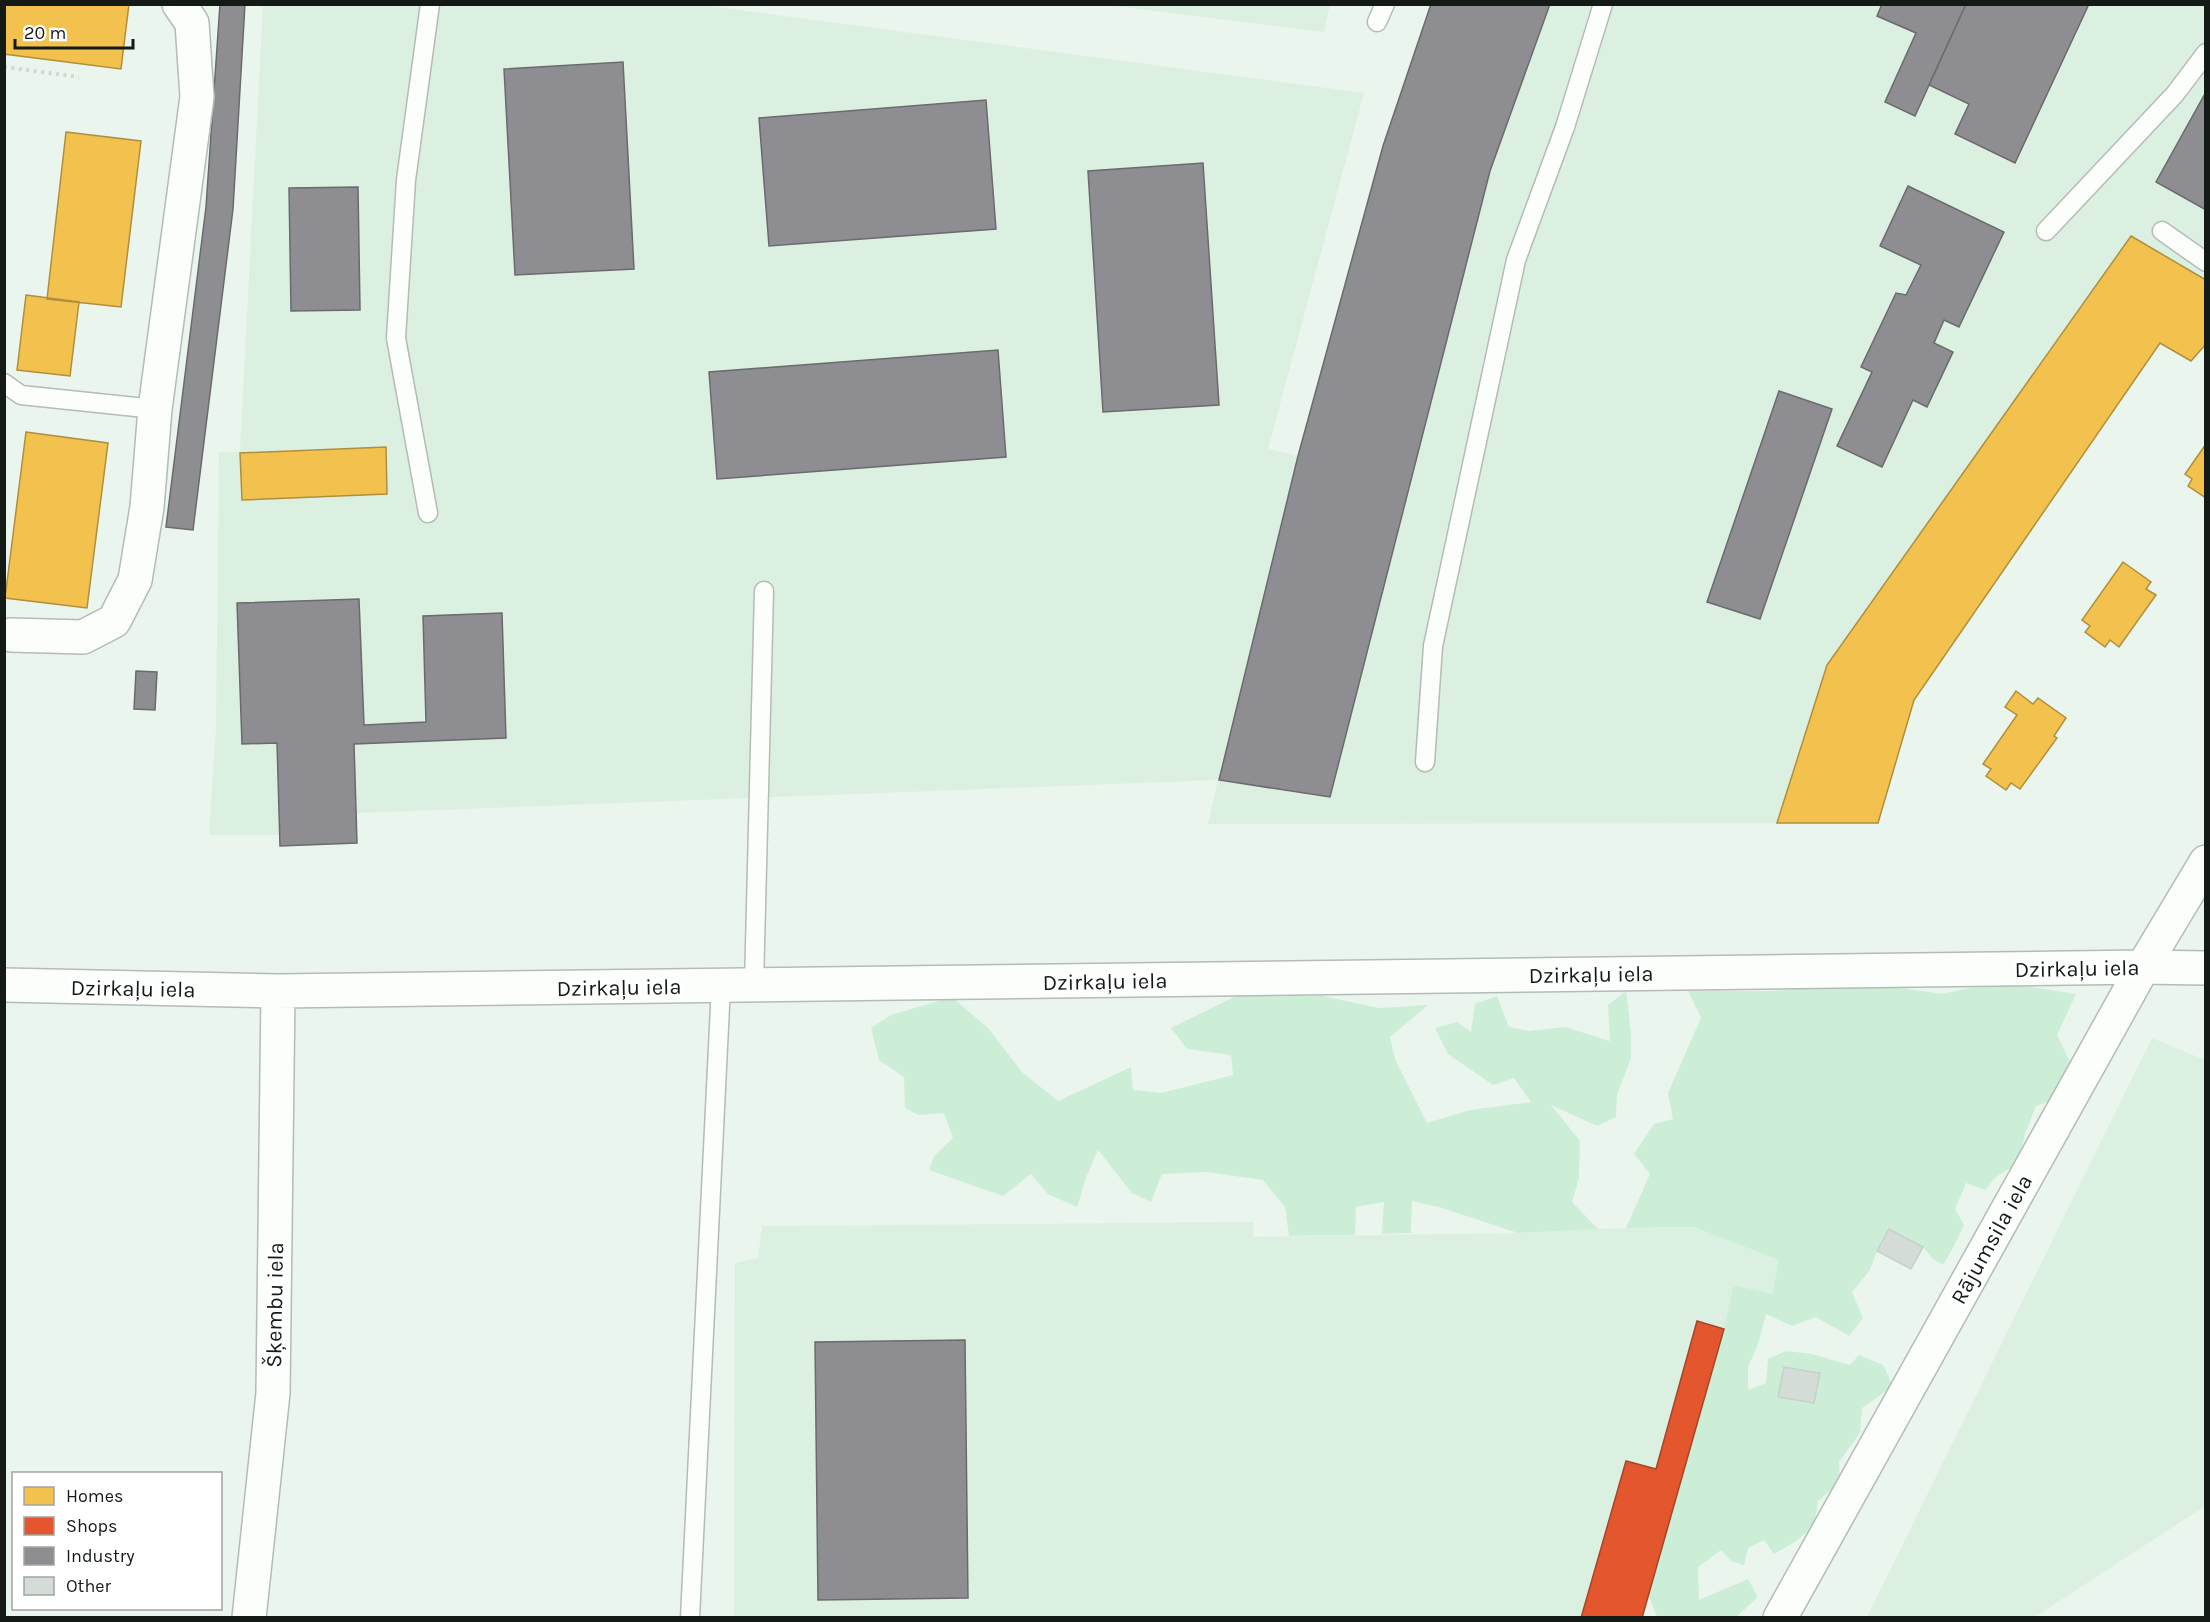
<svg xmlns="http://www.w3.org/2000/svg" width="2210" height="1622" font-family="Karla,sans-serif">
	<rect width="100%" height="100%" fill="#eaf5ed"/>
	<path fill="#dcf0e1" d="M263 5H702L1364 93 1268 449 1298 456 1383 146 1431 5H2205V344L2160 343 1914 700 1878 823 1208 824 1218 780 357 813V843L280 846 279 835H209L216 728 219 452H240Z
		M1106 5 1330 4V5L1324 32Z
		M2152 1038 2205 1060V1506L2035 1617H1867Z
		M1254 1222 1253 1237 1518 1233 1598 1229 1694 1227 1780 1260 1772 1294 1733 1286 1724 1329 1642 1617 734 1618 735 1263 758 1258 762 1226Z"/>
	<path fill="#cdeed6" d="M1997 982 2076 994 2057 1035 2071 1064 2056 1099 2036 1106 2025 1134 2018 1163 1996 1177 1985 1190 1966 1183 1955 1209 1964 1225 1954 1246 1943 1265 1933 1259 1923 1247 1889 1229 1877 1251 1870 1270 1852 1292 1863 1318 1849 1336 1816 1317 1792 1326 1766 1314 1758 1344 1748 1367V1390L1766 1383 1768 1359 1786 1351 1812 1354 1850 1365 1859 1355 1883 1365 1893 1386 1862 1408 1860 1433 1839 1462 1840 1482 1818 1501 1814 1526 1795 1542 1774 1554 1764 1540 1748 1548 1744 1565 1731 1561 1721 1550 1698 1567 1699 1600 1748 1579 1758 1597 1736 1617H1657L1648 1594 1724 1329 1733 1285 1772 1294 1779 1260 1694 1227 1626 1228 1650 1174 1634 1154 1654 1124 1673 1119 1668 1093 1701 1018 1688 991H1772L1865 983 1942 994Z
		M1626 991 1631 1033V1058L1617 1095 1616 1117 1597 1126 1551 1105 1580 1141 1579 1178 1572 1202 1598 1229 1518 1233 1439 1207 1412 1201 1411 1233 1382 1234 1384 1202 1356 1207 1355 1235 1289 1236 1285 1207 1263 1180 1207 1172 1162 1174 1151 1202 1132 1193 1098 1150 1087 1175 1077 1207 1048 1194 1031 1174 1003 1196 929 1170 934 1156 953 1138 944 1113 918 1115 905 1108 904 1077 879 1060 871 1028 891 1015 952 997 988 1028 1022 1072 1058 1101 1131 1067 1133 1090 1161 1093 1233 1075 1231 1055 1187 1049 1171 1028 1238 995 1323 996 1379 1008 1428 1005 1390 1037 1395 1059 1427 1123 1470 1110 1531 1102 1514 1078 1493 1085 1448 1054 1435 1028 1457 1022 1471 1032 1475 1004 1497 996 1509 1027 1529 1031 1565 1027 1610 1041 1608 1005Z"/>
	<path fill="#f2c14e" stroke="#af8f3d" stroke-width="1.5" d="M4 4H129L121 69 4 54Z
		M66 132 141 141 121 307 47 299Z
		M2131 236 2206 280V344L2191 361 2160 343 1914 700 1878 823H1777L1827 665Z
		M26 295 79 302 70 376 17 370Z
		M26 432 108 443 87 608 5 598Z
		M2206 444V498L2188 486 2192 479 2185 474Z
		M386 447 387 494 242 500 240 453Z
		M2123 562 2151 582 2146 589 2156 595 2119 647 2110 640 2105 647 2085 632 2090 626 2082 620Z
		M2016 691 2033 704 2038 698 2066 718 2054 736 2057 738 2020 789 2011 783 2006 790 1986 776 1991 769 1983 764 2017 715 2005 707Z"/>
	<path fill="#e4572e" stroke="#a64527" stroke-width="1.5" d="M1697 1321 1724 1329 1642 1618H1581L1626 1461 1656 1469Z"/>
	<path fill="#8d8d92" stroke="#696b6d" stroke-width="1.5" d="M220 4H245L233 209 193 530 166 527 206 207Z
		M1431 4H1550L1490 171 1330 797 1219 780 1298 456 1383 146Z
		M1882 4H1966L1915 116 1885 102 1916 33 1877 16Z
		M1966 4H2089L2015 163 1955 134 1969 104 1929 85Z
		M623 62 634 269 515 275 504 69Z
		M2206 92V210L2156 182Z
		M986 100 996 229 769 246 759 118Z
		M1203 163 1219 405 1103 412 1088 171Z
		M1908 186 2004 232 1959 327 1944 320 1934 343 1953 352 1927 407 1913 400 1882 467 1837 446 1872 372 1861 367 1896 293 1906 295 1921 265 1880 246Z
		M358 187 360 310 291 311 289 188Z
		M998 350 1006 457 717 479 709 372Z
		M1779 391 1832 409 1760 619 1707 602Z
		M359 599 364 725 426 722 423 616 502 613 506 738 354 744 357 843 280 846 277 743 242 744 237 603Z
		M136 671 157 672 155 710 134 709Z
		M965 1340 968 1598 818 1600 815 1342Z"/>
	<path fill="#d3dcd6" stroke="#c7d0c9" stroke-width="1.5" d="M1889 1229 1923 1247 1911 1269 1877 1251Z
		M1784 1367 1820 1373 1814 1403 1778 1397Z"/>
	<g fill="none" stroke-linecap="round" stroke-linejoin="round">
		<defs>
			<path id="lane" d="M1377 22 1385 4
				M2046 231 2175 94 2206 53
				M2162 231 2206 262
				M4 383 21 395 155 409
				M428 513 396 338 406 180 430 4
				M1425 762 1433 646 1516 260 1565 127 1603 4
				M754 985 764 591
				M690 1618 721 986"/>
			<path id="street" d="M11 635 83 637 114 621 135 580 147 507 155 409 197 97 192 23 179 4
				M4 985 278 991 2143 967 2206 968
				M249 1618 273 1393 278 991
				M1780 1618 2143 967 2206 862"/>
		</defs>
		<use href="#lane" stroke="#b3bcb5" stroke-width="21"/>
		<use href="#street" stroke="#b3bcb5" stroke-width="36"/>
		<path stroke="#d3d6d4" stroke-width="4" stroke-dasharray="3 4.5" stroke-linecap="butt" d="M4 67 79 77"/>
		<use href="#lane" stroke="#fcfefc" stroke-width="18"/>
		<use href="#street" stroke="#fcfefc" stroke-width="33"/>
	</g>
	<g text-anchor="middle" stroke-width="6" stroke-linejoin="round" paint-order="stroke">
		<g font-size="22" fill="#141b16" stroke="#fff">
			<text transform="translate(2077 968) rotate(-1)" y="8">Dzirkaļu iela</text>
			<text transform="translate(1591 974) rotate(-1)" y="8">Dzirkaļu iela</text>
			<text transform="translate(1105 981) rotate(-1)" y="8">Dzirkaļu iela</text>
			<text transform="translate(619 987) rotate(-1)" y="8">Dzirkaļu iela</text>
			<text transform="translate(133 988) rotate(1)" y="8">Dzirkaļu iela</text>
			<text transform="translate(1991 1239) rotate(-61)" y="8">Rājumsila iela</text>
			<text transform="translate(274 1305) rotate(-89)" y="8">Šķembu iela</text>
		</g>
	</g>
	<rect width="2210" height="1622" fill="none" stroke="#141b16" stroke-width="12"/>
	<rect x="12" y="1472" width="210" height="138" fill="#ffffff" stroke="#a1a4a2" stroke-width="1.5"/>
	<rect x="24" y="1487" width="30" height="18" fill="#f2c14e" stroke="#a1a4a2" stroke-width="1.5"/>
	<text x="66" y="1502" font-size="18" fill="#141b16">Homes</text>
	<rect x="24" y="1517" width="30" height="18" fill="#e4572e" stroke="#a1a4a2" stroke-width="1.5"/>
	<text x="66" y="1532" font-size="18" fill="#141b16">Shops</text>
	<rect x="24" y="1547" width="30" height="18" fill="#8d8d92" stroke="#a1a4a2" stroke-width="1.5"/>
	<text x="66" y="1562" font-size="18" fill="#141b16">Industry</text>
	<rect x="24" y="1577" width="30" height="18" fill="#d3dcd6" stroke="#a1a4a2" stroke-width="1.5"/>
	<text x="66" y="1592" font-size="18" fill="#141b16">Other</text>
	<path d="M15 39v9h118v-9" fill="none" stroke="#141b16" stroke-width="3"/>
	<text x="24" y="39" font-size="18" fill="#141b16" stroke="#ffffff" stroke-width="4.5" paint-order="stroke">20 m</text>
</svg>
